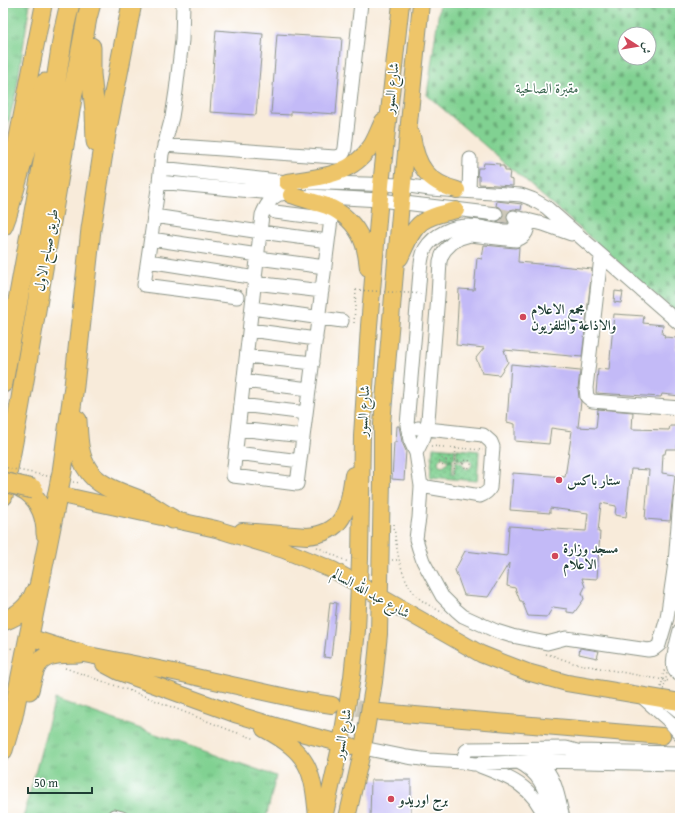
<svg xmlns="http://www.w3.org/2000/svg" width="683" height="821" font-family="'Gentium Book Plus',Amiri,serif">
	<defs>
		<pattern id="grass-dots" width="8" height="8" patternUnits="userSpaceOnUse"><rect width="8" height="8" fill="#81d192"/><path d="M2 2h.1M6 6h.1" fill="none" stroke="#69ab78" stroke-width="1.8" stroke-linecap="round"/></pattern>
		<pattern id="cemetery-stones" width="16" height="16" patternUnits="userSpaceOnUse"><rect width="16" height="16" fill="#81d192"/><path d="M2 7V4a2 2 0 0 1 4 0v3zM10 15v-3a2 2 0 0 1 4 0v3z" fill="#69ab78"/></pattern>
		<pattern id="park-tufts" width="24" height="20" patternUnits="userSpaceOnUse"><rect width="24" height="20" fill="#81d192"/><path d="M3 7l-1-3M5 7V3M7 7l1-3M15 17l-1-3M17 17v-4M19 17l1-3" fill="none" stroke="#69ab78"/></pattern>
	</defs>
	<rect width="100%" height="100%" fill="#fff"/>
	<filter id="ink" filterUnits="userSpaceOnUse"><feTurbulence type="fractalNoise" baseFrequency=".025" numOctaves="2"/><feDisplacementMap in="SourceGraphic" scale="8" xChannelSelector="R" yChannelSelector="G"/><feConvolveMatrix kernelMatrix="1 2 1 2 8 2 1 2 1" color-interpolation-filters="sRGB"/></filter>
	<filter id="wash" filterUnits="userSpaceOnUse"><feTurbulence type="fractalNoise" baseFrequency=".012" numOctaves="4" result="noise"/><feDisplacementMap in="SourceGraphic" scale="16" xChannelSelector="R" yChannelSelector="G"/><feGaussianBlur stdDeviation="0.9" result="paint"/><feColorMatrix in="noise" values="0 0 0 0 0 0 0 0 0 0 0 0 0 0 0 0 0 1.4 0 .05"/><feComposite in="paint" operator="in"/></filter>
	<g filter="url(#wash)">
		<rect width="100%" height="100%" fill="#f8ebda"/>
		<path fill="url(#grass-dots)" stroke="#508763" d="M433 447 455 449 454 459 447 460 443 457 441 458 438 461 439 466 443 467 447 464V462L453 461 452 474H454L456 461 463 464V467C465 469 468 470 471 467L472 464C471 460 467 458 464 461L456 459 457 449 479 451 477 481 430 477Z"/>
		<path fill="url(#cemetery-stones)" stroke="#508763" fill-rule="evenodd" d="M440 3H680V316L427 95ZM625 34H649V58H625Z"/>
		<path fill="url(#park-tufts)" stroke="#508763" d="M3 3H30L16 93 3 144Z
			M55 699 276 776 266 818H23Z"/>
		<g id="blocks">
			<path fill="#c3baf7" d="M216 30 263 34 256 115 210 112Z
				M277 34 342 38 336 114 291 111V115L271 114Z
				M484 163 500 164 499 166H504V168H505V171H510L509 179 513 180V186L479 184V176H477L478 168H483Z
				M497 201 522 204 521 210 514 209 510 210 507 213 506 216 508 223 496 222 499 221 502 219 504 215 503 211 501 208 496 206Z
				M484 245 515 248 519 247 518 262 592 269 582 357 504 350 508 362 499 375 482 373 476 358 484 348 456 345 459 289 474 290 477 258 482 259Z
				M615 291 623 292 621 303 614 302Z
				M614 314 644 316 643 323 663 325 662 334 665 335 664 337 677 338 676 350H680V396L662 394 661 397 596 393 598 369 609 370Z
				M511 364 580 371 578 389 579 398 581 401 578 427 596 428 598 409 633 412 632 429 669 430 670 426H679L677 449H666L665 454H663L662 473 675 475 670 521 645 519 649 470 631 469 626 517 615 515 616 506 601 503 598 532H600L597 579 582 578 585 587 582 593 584 599 574 613 567 612V609L553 607 547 617 528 616 522 601H520L515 588 507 586 509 563 488 597 464 595 455 570 465 551 507 556 509 526 586 531 588 513 550 508V513L510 510 513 473 565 477 572 431 551 428 549 444 515 441V424L507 422Z
				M397 426H399L402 442 406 451 404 480 392 479 394 442H396Z
				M330 602 337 603 331 658 324 657Z
				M580 648 599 651 597 658 579 654Z
				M371 780H411V818H370Z"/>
		</g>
	</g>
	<g filter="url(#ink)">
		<use href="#blocks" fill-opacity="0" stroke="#8c9487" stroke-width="1"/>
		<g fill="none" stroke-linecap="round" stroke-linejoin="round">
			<path stroke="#cdc8b9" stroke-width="13" stroke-dasharray="13 6" stroke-linecap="butt" d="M496 214 512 217"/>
			<path stroke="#cdc8b9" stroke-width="16" stroke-dasharray="16 8" stroke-linecap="butt" d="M333 705 380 712"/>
			<defs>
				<path id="minor" d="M183 3 182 40 176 91 172 117 162 154 159 182 282 194
					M164 145 335 157 341 156 344 152 345 148 361 3
					M161 168 287 182 403 185 430 189 521 195 532 199 546 207 680 324
					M159 182 144 285 237 297
					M469 191 470 159
					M309 196 380 200 496 214
					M275 212 331 219 297 484 233 476 262 215C266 205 270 199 279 194
					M154 216 261 232 328 241
					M514 217C518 223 516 228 510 231 496 232 483 226 470 226 454 225 434 234 425 249 421 256 421 265 420 272L407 425 410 440 416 453 421 486 419 518 417 531 416 539 419 549 423 561 442 596 456 610 463 616 496 631 512 636 547 643 566 638 648 650 654 649 659 645 667 618 675 563 680 500
					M519 218 543 224 571 234
					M151 239 258 255
					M601 257 586 388 587 397 592 401 680 408
					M258 258 325 267
					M148 261 256 278
					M255 283 322 291
					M252 308 342 321
					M250 330 316 339
					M247 356 313 363
					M244 381 309 389
					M241 405 306 413
					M418 428 483 435 491 442 493 447 490 488C488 492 485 494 480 496L421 486
					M239 429 303 436
					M236 453 300 461
					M416 453 424 437 428 420 438 296 440 261 442 255 445 250 452 243 460 238 470 235 516 240C526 237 530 229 526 219
					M680 630C678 638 671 662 674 668 675 672 677 674 680 675
					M641 696 668 720 680 734
					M664 699 680 712
					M363 748 407 757 429 760 462 762 474 764 539 761 680 764
					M539 761C556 777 558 797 563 818
					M462 762 466 751 469 749 566 748 577 751 680 753
					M518 762C543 774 546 794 554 818
					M480 766C509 777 533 786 545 818
					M114 816 122 818"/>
				<path id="major" d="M412 136C417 166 427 182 457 190
					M9 180 44 3
					M287 182C320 177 351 176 371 146 376 138 379 129 383 121
					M291 195C303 199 315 202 327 206 343 212 356 225 362 240 366 249 367 259 368 268
					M400 258C406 246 411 230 422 222 432 215 445 213 456 210
					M57 494 216 529 284 550 333 570 481 654 527 672 567 683 680 702
					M242 531 307 536C346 533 348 507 353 475
					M29 637 79 653 169 671 300 700 332 705
					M104 664 119 672 235 714 289 730 351 746
					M380 712 662 736
					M264 729C309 753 313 769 317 818
					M324 818 341 743 352 677 357 630 360 559 362 436 369 326 381 185 401 3
					M347 818 363 748 374 682 379 634 382 479V424L401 203 421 3"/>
				<path id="highway" d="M91 47V74L95 111 96 142
					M3 226 7 215 45 83
					M3 383 45 151 64 29 70 3
					M77 420C78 437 78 456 88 470 100 489 127 494 146 503 155 508 163 514 172 519
					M17 485C20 488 25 489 28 492 41 502 46 519 46 534
					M3 496 20 404 73 93 87 18 91 3
					M3 621C18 616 30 606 35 592
					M29 690C31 683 32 676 35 669 42 651 63 654 79 653
					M3 750 13 716 62 472 74 386 91 229 106 134 132 3"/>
			</defs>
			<use href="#minor" stroke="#8c9487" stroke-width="15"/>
			<use href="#major" stroke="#8c9487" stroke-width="18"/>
			<use href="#highway" stroke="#8c9487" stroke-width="21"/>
			<path stroke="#8c9487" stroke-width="1.5" stroke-dasharray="1 3" stroke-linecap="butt" d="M354 323 356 290
				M431 446 483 450
				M439.5 462a3.5 3.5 0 1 1 7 0a3.5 3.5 0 1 1-7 0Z
				M463 464a4 4 0 1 1 8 0a4 4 0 1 1-8 0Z
				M446 461 455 460 464 463
				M454 473 456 448
				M73 482 81 483
				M394 524C396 549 401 587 424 602 430 606 436 609 443 613
				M317 547 348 562
				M392 560H400
				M3 646 13 649
				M546 654 554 656 573 663 669 681
				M65 668 139 694 232 731 256 739
				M664 671 667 673 664 689 661 688Z"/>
			<use href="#minor" stroke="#fff" stroke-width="13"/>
			<use href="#major" stroke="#eec569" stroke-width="16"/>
			<use href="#highway" stroke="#eec569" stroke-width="19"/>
			<defs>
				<path id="highway-bridge" d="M3 482 33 489"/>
			</defs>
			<use href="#highway-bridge" stroke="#8c9487" stroke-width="21" stroke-linecap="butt"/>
			<path stroke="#8c9487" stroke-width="1.5" stroke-dasharray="1 3" stroke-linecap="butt" d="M356 290 424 294
				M3 467 52 477"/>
			<use href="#highway-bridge" stroke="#eec569" stroke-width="19"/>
		</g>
	</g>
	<g fill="#d1495b" stroke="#fff" stroke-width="1.5">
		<circle cx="523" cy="317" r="4"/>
		<circle cx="559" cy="480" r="4"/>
		<circle cx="555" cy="556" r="4"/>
		<circle cx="391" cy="799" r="4"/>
	</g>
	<g text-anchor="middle" stroke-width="3.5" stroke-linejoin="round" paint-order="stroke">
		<g font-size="14" fill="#1f3d34" stroke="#fff">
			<text transform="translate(391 88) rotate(-84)" y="5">شارع السور</text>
			<text transform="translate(46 250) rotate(-80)" y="5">طريق صباح الاول</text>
			<text transform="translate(363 411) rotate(-87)" y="5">شارع السور</text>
			<text transform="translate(371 593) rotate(29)" y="5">شارع عبد الله السالم</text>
			<text transform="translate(342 734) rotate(-80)" y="5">شارع السور</text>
		</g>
		<g font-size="14" fill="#38624c" stroke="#fff">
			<text x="547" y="93">مقبرة الصالحية</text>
		</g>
		<g font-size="14" font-weight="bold" fill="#1f3d34" stroke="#fff" text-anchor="start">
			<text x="531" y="314">مجمع الاعلام<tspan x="531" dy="16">والاذاعة والتلفزيون</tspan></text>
			<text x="567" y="485">ستار باكس</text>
			<text x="563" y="553">مسجد وزارة<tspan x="563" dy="16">الاعلام</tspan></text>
			<text x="399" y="804">برج اوريدو</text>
		</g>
	</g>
	<rect width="683" height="821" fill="none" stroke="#fff" stroke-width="16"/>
	<g transform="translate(637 46) rotate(102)"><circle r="19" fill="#ffffff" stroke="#a5b1ae"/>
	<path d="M0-3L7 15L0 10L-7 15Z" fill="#d1495b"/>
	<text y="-6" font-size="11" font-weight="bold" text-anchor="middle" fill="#1f3d34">ش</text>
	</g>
	<path d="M28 787v6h64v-6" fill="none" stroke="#1f3d34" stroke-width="2"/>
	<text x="34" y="787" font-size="12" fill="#1f3d34" stroke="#ffffff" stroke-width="3" paint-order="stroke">50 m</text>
</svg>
